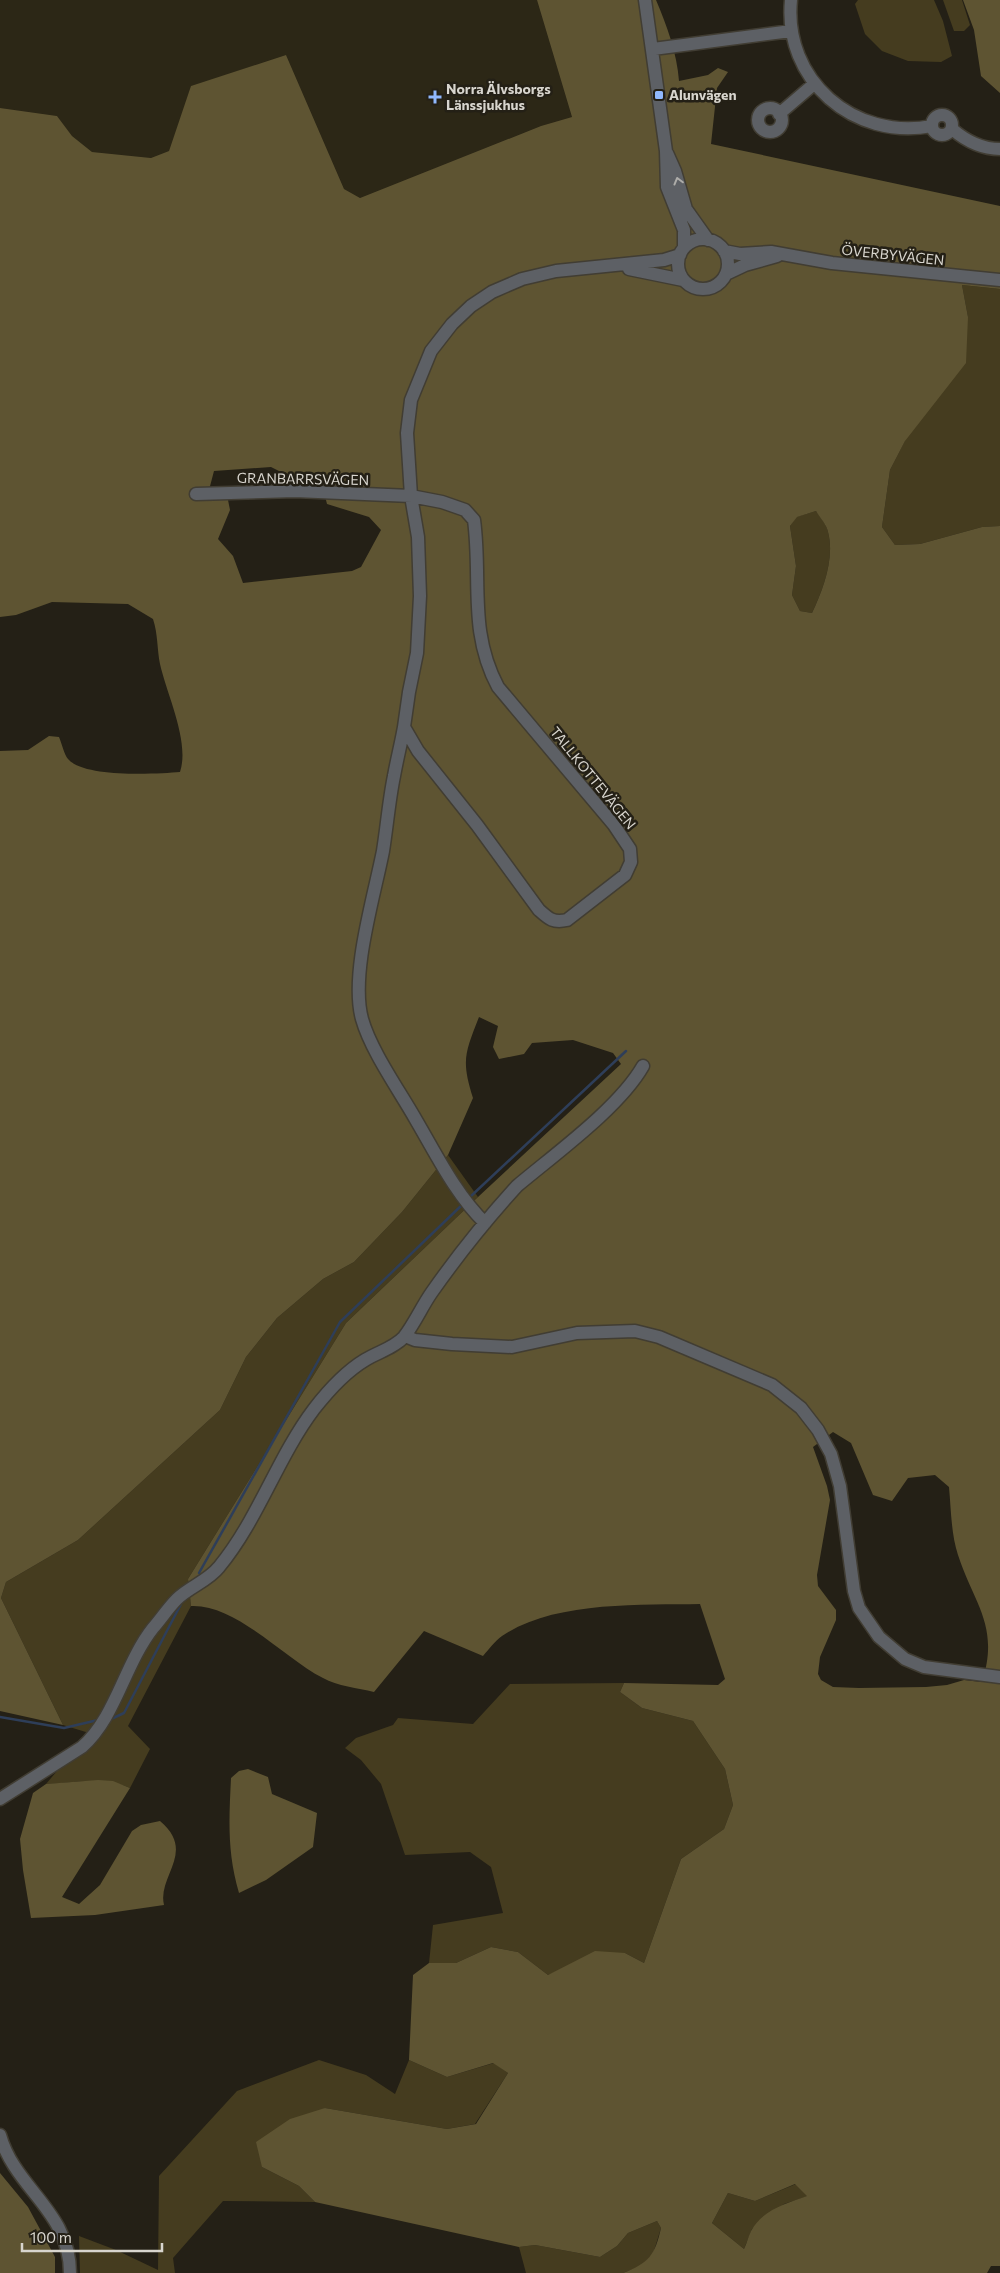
<svg xmlns="http://www.w3.org/2000/svg" width="1000" height="2273" font-family="Commissioner,sans-serif">
	<rect width="100%" height="100%" fill="#242016"/>
	<path fill="#2c2716" d="M0 0H537L572 117 541 126 360 198 344 189 286 55 192 86 169 151 151 158 92 152 72 136 57 116 0 108Z"/>
	<path fill="#453c1f" d="M858 0H934L943 21 952 56 941 62 908 61 882 51 865 34 855 4Z
		M943 0H962L970 25 964 31H954Z
		M962 285 1000 289V526L982 527 920 544 895 545 882 527 890 470 968 317Z
		M816 511C820 517 827 525 828 532 835 558 823 590 812 613L800 611 792 595 796 566 790 526 796 517Z
		M448 1155 478 1197 346 1323 188 1579 191 1606 128 1726 150 1749 130 1788C101 1776 77 1783 46 1784L89 1733 63 1725 1 1598 6 1582 78 1540 220 1410 246 1357 277 1318 323 1279 354 1262 402 1212Z
		M624 1683 620 1692 642 1708 693 1721 725 1769 733 1805 724 1829 681 1859 644 1963 625 1953 562 1970 548 1975 518 1952 491 1947 456 1963H429L433 1925 503 1913 491 1867 470 1852 405 1855 381 1784 361 1760 345 1748 356 1738 393 1725 398 1718 473 1724 510 1684Z
		M319 2060 366 2075 395 2094 409 2060 447 2077 494 2063 508 2073 475 2124 447 2129 325 2108 262 2167 299 2186 315 2202 223 2201 173 2258 175 2273H80L79 2236 116 2250 158 2270 159 2176 237 2091Z
		M796 2184 808 2196 784 2204 752 2229 744 2249 712 2223 728 2193 755 2201Z
		M657 2221 661 2228 653 2254 641 2266 623 2273H526L519 2247 535 2245 600 2257 617 2246 628 2233Z"/>
	<path fill="#5e5432" fill-rule="evenodd" d="M537 0H656C667 26 677 53 679 81L708 75 718 68 728 72 717 88 711 144 1000 206V289L962 285 968 317 966 363 905 441 890 470 882 527 895 545 920 544 982 527 1000 526V2266H991L987 2273H623C649 2263 655 2255 661 2228L657 2221 628 2233 617 2246 600 2257 535 2245 519 2247 315 2202 299 2186 262 2167 256 2142 290 2119 325 2108 447 2129 476 2124 508 2073 493 2063 447 2077 409 2060 413 1975 429 1963H456L491 1947 518 1952 548 1975 595 1951 625 1953 644 1963 681 1859 724 1829 733 1805 725 1769 693 1721 642 1708 620 1692 624 1683 718 1685 725 1679 700 1604C641 1605 553 1601 502 1636 495 1641 489 1649 483 1656L424 1631 374 1692C358 1688 337 1686 323 1678 284 1658 236 1604 191 1606L188 1579 346 1323 478 1197 621 1064 613 1053 573 1040 532 1043 524 1054 499 1059 493 1047 498 1026 479 1017C465 1053 461 1060 473 1098L448 1155 402 1212 354 1262 323 1279 277 1318 246 1357 220 1410 78 1540 6 1582 1 1598 63 1725 0 1711V751L28 750 49 736 59 737C62 744 64 754 68 759 84 778 156 774 180 772 190 742 167 695 160 664 157 649 158 634 153 619L128 604 52 602 16 615 0 617V108L57 116 72 136 92 152 151 158 169 151 191 86 286 55 344 189 360 198 541 126 572 117ZM271 467 303 483 322 484 327 504 369 517 381 530 361 567 352 571 243 583 233 556 218 539 230 510 227 495 209 490 214 471ZM816 511C820 518 827 525 828 532 835 558 823 590 812 613L800 611 792 595 796 566 790 526 797 517ZM833 1432 851 1443 873 1495 892 1501 908 1478 935 1475 949 1487C951 1508 951 1534 958 1555 974 1604 1000 1626 982 1682L964 1680 947 1685 926 1687 859 1688 833 1687 821 1680 818 1674 820 1657 836 1620V1610L818 1586 817 1575 830 1500 827 1486 813 1447ZM795 2184 807 2196C787 2203 762 2210 751 2231 748 2237 747 2243 744 2249L712 2223 728 2193 755 2201Z
		M963 0H1000V93L981 76 974 30Z
		M248 1769 268 1777 272 1794 317 1813 313 1847 266 1880 239 1893C227 1852 229 1820 231 1778L239 1771Z
		M98 1780 113 1781 130 1788 62 1897 79 1904 100 1885 132 1831 141 1825 160 1821C197 1852 157 1876 164 1905L95 1915 31 1918 23 1870 20 1839 33 1793 46 1784Z
		M0 2173 28 2207 55 2257V2273H0Z"/>
	<g fill="none" stroke-linecap="round" stroke-linejoin="round">
		<path stroke="#2e3e59" stroke-width="2.5" d="M470 1197 626 1051
			M199 1573 340 1322 463 1204
			M0 1717 64 1728 98 1720
			M109 1720 124 1713 181 1604"/>
		<defs>
			<path id="minor" d="M645 0 666 151 667 187 684 230V247
				M791 0C783 80 854 141 932 126
				M653 49 791 31
				M758 120a12 12 0 1 1 24 0a12 12 0 1 1-24 0Z
				M779 114 814 84
				M932 125a10 10 0 1 1 20 0a10 10 0 1 1-20 0Z
				M952 129C966 141 981 149 1000 149
				M667 153 675 171 686 209 708 240
				M678 264a25 25 0 1 1 50 0a25 25 0 1 1-50 0Z
				M724 251 740 254 771 252 832 263 1000 280
				M629 269 683 280
				M726 274 745 265 777 256
				M196 494 295 491 411 496 442 502 465 510 474 520C482 579 468 631 498 687L614 825 630 849 631 862 625 875 567 920C553 923 549 919 539 910L477 825 418 751 404 727 409 692 417 653 420 596 418 537 411 496 407 433 411 400 431 351 452 324 471 306 492 292 522 279 556 271 664 260 680 255
				M404 727C401 744 397 759 394 776 389 800 387 826 383 851 374 897 350 975 362 1019 371 1051 399 1090 416 1120 436 1154 456 1195 485 1223
				M405 1336 415 1340 452 1344 512 1347 577 1333 635 1331 659 1337 772 1385 801 1408 818 1430 831 1454 840 1486 854 1591 859 1608 879 1637 905 1659 924 1667 1000 1677
				M0 1799 82 1747C116 1717 124 1665 153 1628 161 1619 168 1608 177 1599 189 1587 208 1581 219 1567 258 1520 277 1458 314 1409 328 1391 345 1372 365 1360 378 1352 394 1348 404 1337 415 1323 422 1306 432 1292 458 1255 487 1219 517 1186 555 1154 619 1108 643 1066
				M0 2135C15 2189 70 2211 70 2273"/>
		</defs>
		<use href="#minor" stroke="#413d33" stroke-width="15"/>
		<use href="#minor" stroke="#5d6065" stroke-width="12"/>
	</g>
	<defs><path id="oneway-chevron" d="M-2-3.5L2.5 0L-2 3.5" fill="none" stroke-width="1.6" stroke-linecap="round" stroke-linejoin="round" transform="scale(1.25)"/></defs>
	<use stroke="#adaca9" href="#oneway-chevron" transform="translate(678 181) rotate(-105)"/>
	<g fill="#90b8fd" stroke="#242016" stroke-width="2">
		<rect x="654" y="90" width="10" height="10" rx="2.5"/>
		<path d="M432.5 89.5h5v5h5v5h-5v5h-5v-5h-5v-5h5z"/>
	</g>
	<g text-anchor="middle" stroke-width="5" stroke-linejoin="round" paint-order="stroke">
		<g font-size="14" font-weight="bold" fill="#d8d5ce" stroke="#242016" text-anchor="start">
			<text x="446" y="94">Norra Älvsborgs<tspan x="446" dy="16">Länssjukhus</tspan></text>
			<text x="669" y="100">Alunvägen</text>
		</g>
		<g font-size="14" fill="#d8d5ce" stroke="#242016">
			<text transform="translate(893 255) rotate(6)" y="5">ÖVERBYVÄGEN</text>
			<text transform="translate(303 479) rotate(1)" y="5">GRANBARRSVÄGEN</text>
			<text transform="translate(593 778) rotate(51)" y="5">TALLKOTTEVÄGEN</text>
		</g>
	</g>
	<path d="M22 2243v8h140v-8" fill="none" stroke="#d8d5ce" stroke-width="2.5"/>
	<text x="30" y="2243" font-size="15" fill="#d8d5ce" stroke="#242016" stroke-width="4" paint-order="stroke">100 m</text>
</svg>
